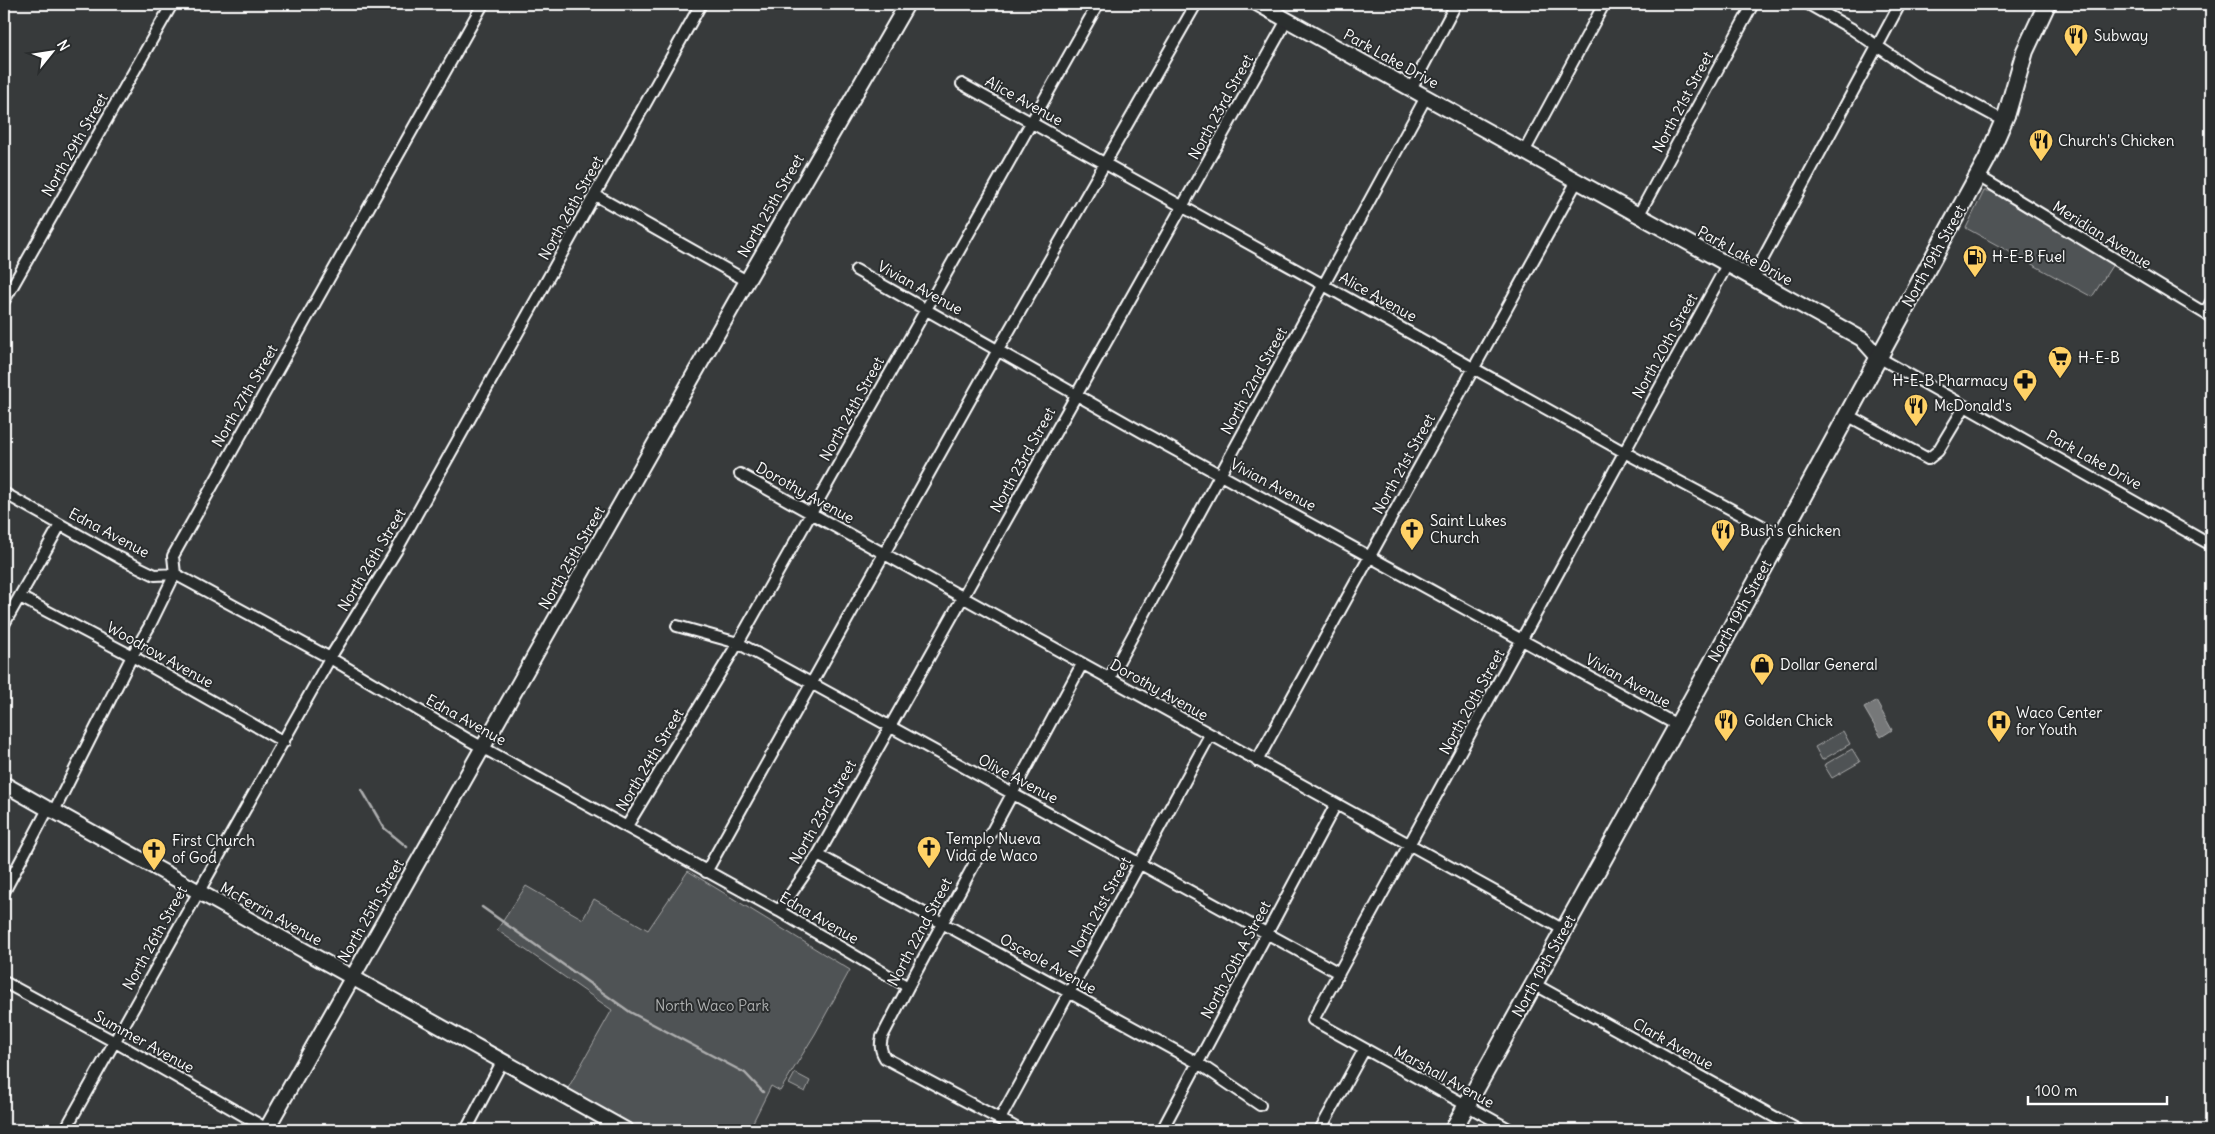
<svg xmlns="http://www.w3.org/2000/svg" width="2215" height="1134" font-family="Delius,sans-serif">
	<rect width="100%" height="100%" fill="#373a3b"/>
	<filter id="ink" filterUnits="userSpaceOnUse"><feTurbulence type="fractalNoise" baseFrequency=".02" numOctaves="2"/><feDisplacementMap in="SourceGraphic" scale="10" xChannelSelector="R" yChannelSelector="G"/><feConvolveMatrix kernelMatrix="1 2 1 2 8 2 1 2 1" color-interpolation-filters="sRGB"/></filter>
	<g filter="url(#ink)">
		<path fill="#505354" stroke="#a8a9aa" d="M1984 191H1990L2113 264 2092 297 1966 228Z
			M1843 731 1850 744 1822 760 1815 747Z
			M1852 749 1860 762 1832 778 1824 765Z
			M688 871 850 970 815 1034 780 1091 771 1086 749 1130H639L567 1090 612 1010 497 930 526 886 583 919 594 899 648 930Z
			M795 1073 810 1081 805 1092 789 1084Z"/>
		<path fill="#767879" stroke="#adaeaf" d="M1876 701 1892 730 1881 737 1864 708Z"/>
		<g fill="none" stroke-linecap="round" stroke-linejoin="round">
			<path stroke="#adaeaf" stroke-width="2.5" d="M362 790 384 828 407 847
				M482 907 630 1012 745 1073 763 1092"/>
			<defs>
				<path id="street" d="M1808 4 1852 29 1921 76 2004 121
					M962 84 1624 452 1781 536
					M1411 89 1456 4
					M1524 152 1604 4
					M1978 176 2211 317
					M595 195 747 281
					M1638 216 1753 4
					M856 270 1142 432 1677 725
					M1752 279 1900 4
					M4 301 172 4
					M2205 313 2211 302
					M1878 357 2211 545
					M1847 415 1928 459 1938 451 1965 406
					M740 474 1564 930
					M4 493 120 558 155 575 175 574 330 658 469 740 779 911 908 987
					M20 597 132 656 284 742
					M4 624 60 525
					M677 626 738 643 1339 973
					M1109 679 1426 97
					M1257 761 1577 181
					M54 811 132 656 149 627 175 574 173 556 483 4
					M627 826 738 643 1098 4
					M818 855 1198 1063 1260 1105
					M706 872 998 350 1196 4
					M4 892 48 809
					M779 911 818 855 1287 20
					M4 982 115 1042 269 1130
					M1534 984 1798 1130
					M1000 1119 1210 735
					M65 1130 330 658 396 551 701 4
					M466 1130 503 1060
					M1020 1130 885 1058C880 1050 880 1045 882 1037L908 987 1082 664
					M1162 1130 1336 804
					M1320 1130 1364 1050
					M1511 1130 1313 1020 1727 265"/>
				<path id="secondary" d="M1258 4 1862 339 1878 357
					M4 784 48 809 54 811 626 1130
					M266 1130 747 281 907 4"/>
				<path id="primary" d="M1453 1130 1701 683 1987 159 2007 113 2025 51 2047 4"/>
			</defs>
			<use href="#street" stroke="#fff" stroke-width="14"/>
			<use href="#secondary" stroke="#fff" stroke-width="18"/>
			<use href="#primary" stroke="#fff" stroke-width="20"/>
			<use href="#street" stroke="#2a2d2e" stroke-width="10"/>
			<use href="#secondary" stroke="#2a2d2e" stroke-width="14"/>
			<use href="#primary" stroke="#2a2d2e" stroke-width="16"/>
		</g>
	</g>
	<defs>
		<symbol id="restaurant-pin" viewBox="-11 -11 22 30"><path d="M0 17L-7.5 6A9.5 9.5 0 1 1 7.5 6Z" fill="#ffd166" stroke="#2a2d2e"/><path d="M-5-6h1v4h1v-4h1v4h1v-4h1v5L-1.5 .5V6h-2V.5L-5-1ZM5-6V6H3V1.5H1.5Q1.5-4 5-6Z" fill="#111"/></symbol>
		<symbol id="fuel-pin" viewBox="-11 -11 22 30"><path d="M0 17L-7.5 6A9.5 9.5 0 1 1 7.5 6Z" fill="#ffd166" stroke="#2a2d2e"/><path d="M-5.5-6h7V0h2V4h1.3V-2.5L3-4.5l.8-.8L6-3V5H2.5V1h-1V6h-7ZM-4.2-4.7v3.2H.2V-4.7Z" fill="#111"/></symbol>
		<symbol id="supermarket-pin" viewBox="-11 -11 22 30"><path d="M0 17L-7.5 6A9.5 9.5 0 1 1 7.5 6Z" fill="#ffd166" stroke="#2a2d2e"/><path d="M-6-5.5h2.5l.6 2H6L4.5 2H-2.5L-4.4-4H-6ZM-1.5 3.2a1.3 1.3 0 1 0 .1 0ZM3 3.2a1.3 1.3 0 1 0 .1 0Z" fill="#111"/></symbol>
		<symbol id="pharmacy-pin" viewBox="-11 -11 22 30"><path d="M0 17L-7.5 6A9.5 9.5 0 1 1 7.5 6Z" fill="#ffd166" stroke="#2a2d2e"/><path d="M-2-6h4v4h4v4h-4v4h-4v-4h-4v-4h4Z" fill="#111"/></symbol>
		<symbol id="church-pin" viewBox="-11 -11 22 30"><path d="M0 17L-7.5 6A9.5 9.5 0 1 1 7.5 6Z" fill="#ffd166" stroke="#2a2d2e"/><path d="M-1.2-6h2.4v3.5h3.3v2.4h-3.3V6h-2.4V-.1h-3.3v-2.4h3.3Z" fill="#111"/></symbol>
		<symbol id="shop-pin" viewBox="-11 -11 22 30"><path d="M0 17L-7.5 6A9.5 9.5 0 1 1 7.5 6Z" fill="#ffd166" stroke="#2a2d2e"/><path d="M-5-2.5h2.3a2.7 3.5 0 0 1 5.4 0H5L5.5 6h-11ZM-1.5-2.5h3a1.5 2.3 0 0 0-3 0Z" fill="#111"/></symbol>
		<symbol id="hospital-pin" viewBox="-11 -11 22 30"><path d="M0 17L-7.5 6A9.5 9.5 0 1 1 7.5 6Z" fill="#ffd166" stroke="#2a2d2e"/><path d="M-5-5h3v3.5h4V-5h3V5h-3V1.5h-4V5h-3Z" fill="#111"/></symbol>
	</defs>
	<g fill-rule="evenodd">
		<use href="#restaurant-pin" x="2062" y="22" width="28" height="38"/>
		<use href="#restaurant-pin" x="2027" y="127" width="28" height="38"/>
		<use href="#fuel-pin" x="1961" y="243" width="28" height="38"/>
		<use href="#supermarket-pin" x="2046" y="344" width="28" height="38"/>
		<use href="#pharmacy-pin" x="2011" y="367" width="28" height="38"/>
		<use href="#restaurant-pin" x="1902" y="392" width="28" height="38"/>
		<use href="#church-pin" x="1398" y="516" width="28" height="38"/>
		<use href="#restaurant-pin" x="1709" y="517" width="28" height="38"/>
		<use href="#shop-pin" x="1748" y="651" width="28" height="38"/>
		<use href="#restaurant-pin" x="1712" y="707" width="28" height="38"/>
		<use href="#hospital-pin" x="1985" y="708" width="28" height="38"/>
		<use href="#church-pin" x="915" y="834" width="28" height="38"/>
		<use href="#church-pin" x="140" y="836" width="28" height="38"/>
	</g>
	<g text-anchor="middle" stroke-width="4" stroke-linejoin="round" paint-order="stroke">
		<g font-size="15" fill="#fff" stroke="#2a2d2e" text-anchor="start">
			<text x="2094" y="41">Subway</text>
			<text x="2058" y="146">Church's Chicken</text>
			<text x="1992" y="262">H-E-B Fuel</text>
			<text x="2078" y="363">H-E-B</text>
			<text x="2008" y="386" text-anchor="end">H-E-B Pharmacy</text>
			<text x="1934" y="411">McDonald's</text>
			<text x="1430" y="526">Saint Lukes<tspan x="1430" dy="17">Church</tspan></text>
			<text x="1740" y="536">Bush's Chicken</text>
			<text x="1780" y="670">Dollar General</text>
			<text x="2016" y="718">Waco Center<tspan x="2016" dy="17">for Youth</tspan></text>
			<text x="1744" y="726">Golden Chick</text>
			<text x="946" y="844">Templo Nueva<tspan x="946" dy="17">Vida de Waco</tspan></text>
			<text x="172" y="846">First Church<tspan x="172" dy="17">of God</tspan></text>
		</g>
		<g font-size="15" fill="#fff" stroke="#2a2d2e">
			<text transform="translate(1391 59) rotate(29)" y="5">Park Lake Drive</text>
			<text transform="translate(1024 101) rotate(29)" y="5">Alice Avenue</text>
			<text transform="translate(1683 102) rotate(-62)" y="5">North 21st Street</text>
			<text transform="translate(1221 107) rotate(-61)" y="5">North 23rd Street</text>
			<text transform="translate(75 145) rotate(-60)" y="5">North 29th Street</text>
			<text transform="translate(771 206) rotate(-60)" y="5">North 25th Street</text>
			<text transform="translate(571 208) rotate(-61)" y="5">North 26th Street</text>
			<text transform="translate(2102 235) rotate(32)" y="5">Meridian Avenue</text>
			<text transform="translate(1745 256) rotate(29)" y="5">Park Lake Drive</text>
			<text transform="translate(1934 256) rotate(-61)" y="5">North 19th Street</text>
			<text transform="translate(920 288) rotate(29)" y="5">Vivian Avenue</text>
			<text transform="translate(1378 297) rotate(29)" y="5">Alice Avenue</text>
			<text transform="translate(1665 346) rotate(-61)" y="5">North 20th Street</text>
			<text transform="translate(1254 381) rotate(-61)" y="5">North 22nd Street</text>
			<text transform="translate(245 396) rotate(-60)" y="5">North 27th Street</text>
			<text transform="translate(852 409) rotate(-61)" y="5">North 24th Street</text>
			<text transform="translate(1023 460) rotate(-61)" y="5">North 23rd Street</text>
			<text transform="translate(2094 460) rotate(29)" y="5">Park Lake Drive</text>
			<text transform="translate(1404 464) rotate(-61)" y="5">North 21st Street</text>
			<text transform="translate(1273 485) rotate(28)" y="5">Vivian Avenue</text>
			<text transform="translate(805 493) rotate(29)" y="5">Dorothy Avenue</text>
			<text transform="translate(109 533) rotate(28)" y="5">Edna Avenue</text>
			<text transform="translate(572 558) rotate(-60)" y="5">North 25th Street</text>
			<text transform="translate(372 560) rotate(-59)" y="5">North 26th Street</text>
			<text transform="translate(1740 611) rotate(-61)" y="5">North 19th Street</text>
			<text transform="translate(160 655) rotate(29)" y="5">Woodrow Avenue</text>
			<text transform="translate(1628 681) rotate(29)" y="5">Vivian Avenue</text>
			<text transform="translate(1159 690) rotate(29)" y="5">Dorothy Avenue</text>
			<text transform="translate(1472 702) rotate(-61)" y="5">North 20th Street</text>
			<text transform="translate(466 720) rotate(29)" y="5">Edna Avenue</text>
			<text transform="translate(650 760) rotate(-59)" y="5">North 24th Street</text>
			<text transform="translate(1018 779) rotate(28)" y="5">Olive Avenue</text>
			<text transform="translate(823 812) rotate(-60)" y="5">North 23rd Street</text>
			<text transform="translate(1100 907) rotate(-61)" y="5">North 21st Street</text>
			<text transform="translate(371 911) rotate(-60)" y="5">North 25th Street</text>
			<text transform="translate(271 914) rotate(29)" y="5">McFerrin Avenue</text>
			<text transform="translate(819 918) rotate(30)" y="5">Edna Avenue</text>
			<text transform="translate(920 932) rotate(-62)" y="5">North 22nd Street</text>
			<text transform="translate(155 938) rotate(-61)" y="5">North 26th Street</text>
			<text transform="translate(1236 960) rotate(-62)" y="5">North 20th A Street</text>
			<text transform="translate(1048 964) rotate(29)" y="5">Osceole Avenue</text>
			<text transform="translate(1544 966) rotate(-61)" y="5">North 19th Street</text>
			<text transform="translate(144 1042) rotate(29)" y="5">Summer Avenue</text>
			<text transform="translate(1673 1044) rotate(29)" y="5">Clark Avenue</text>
			<text transform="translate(1444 1077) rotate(29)" y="5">Marshall Avenue</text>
		</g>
		<g font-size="15" fill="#b0b2b2" stroke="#2a2d2e">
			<text x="712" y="1011">North Waco Park</text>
		</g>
	</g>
	<rect width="2215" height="1134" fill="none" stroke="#2a2d2e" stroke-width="20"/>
	<rect x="10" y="10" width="2195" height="1114" fill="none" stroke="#fff" stroke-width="2" filter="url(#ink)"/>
	<g transform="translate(52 52) rotate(60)" stroke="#2a2d2e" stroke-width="4" paint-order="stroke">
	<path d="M0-4L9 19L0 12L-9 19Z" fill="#ffffff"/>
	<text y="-8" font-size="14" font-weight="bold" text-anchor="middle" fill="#ffffff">N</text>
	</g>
	<path d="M2028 1096v8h139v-8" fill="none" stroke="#ffffff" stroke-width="2.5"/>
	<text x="2035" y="1096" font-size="15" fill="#ffffff" stroke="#2a2d2e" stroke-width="4" paint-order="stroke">100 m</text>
</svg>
